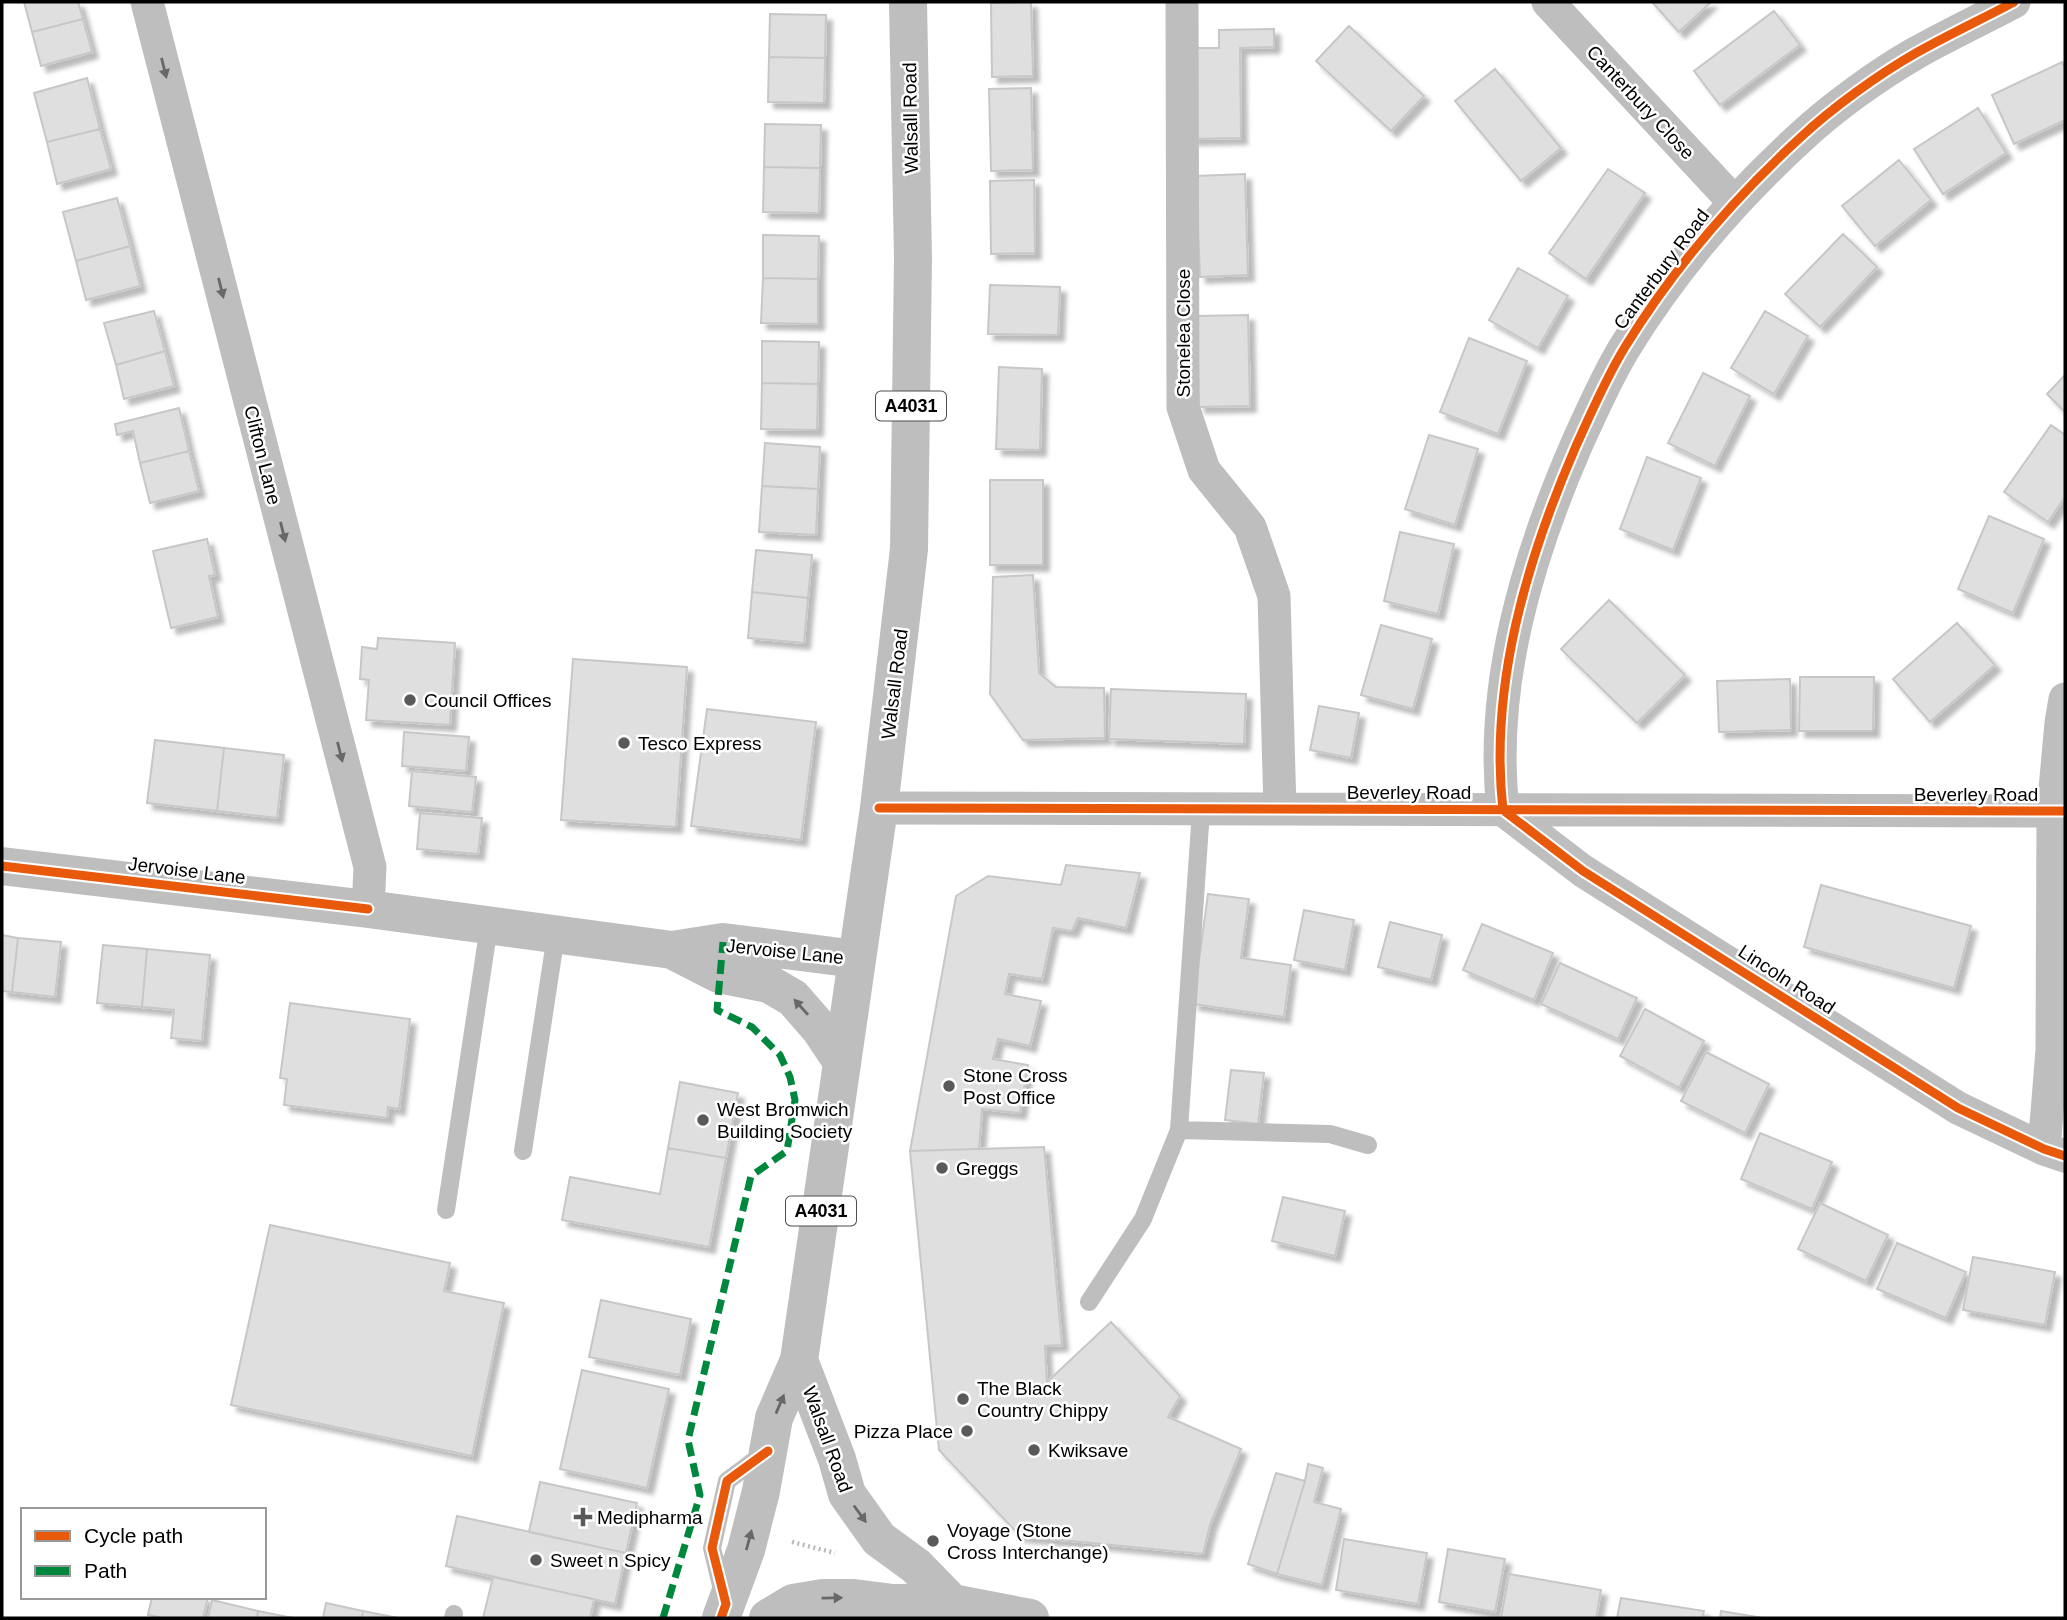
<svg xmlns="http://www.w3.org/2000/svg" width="2067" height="1620" font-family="Arial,sans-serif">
	<defs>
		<filter id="shadow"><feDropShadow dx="6" dy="6" stdDeviation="2" flood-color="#0004"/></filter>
	</defs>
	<rect width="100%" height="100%" fill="#fff"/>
	<path fill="#dfdfdf" stroke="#c7c7c7" stroke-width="2" filter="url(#shadow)" d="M24 2H78L83 19 32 32Z
		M1031 2 1033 76 992 77 991 3Z
		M1652 2H1711L1679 32Z
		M1774 11 1800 45 1720 105 1694 71Z
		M770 14 826 15 825 58 769 57Z
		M83 19 92 52 41 66 32 32Z
		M1349 26 1424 96 1391 131 1316 61Z
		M1274 29V47L1240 48 1241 138 1192 139 1191 48H1219V30Z
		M769 57 825 58 824 103 768 102Z
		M2062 62 2065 69V120L2014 144 1992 95Z
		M1495 69 1561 148 1521 181 1455 101Z
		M87 78 100 129 47 142 34 93Z
		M1031 88 1033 170 991 171 989 89Z
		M1978 108 2006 153 1943 194 1914 149Z
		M765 124 821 125 820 168 764 167Z
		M100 129 111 169 57 184 47 142Z
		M1899 160 1931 200 1875 246 1842 206Z
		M764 167 820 168 819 213 763 212Z
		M1608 169 1645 193 1586 279 1549 253Z
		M1245 174 1248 275 1200 277 1196 176Z
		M1034 180 1035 253 991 254 990 181Z
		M117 198 130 246 76 261 63 212Z
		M1843 234 1877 267 1820 327 1785 294Z
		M763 235 819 236 818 279 763 278Z
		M130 246 140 286 86 300 76 261Z
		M1518 268 1568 296 1538 348 1489 320Z
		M763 278 818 279V324L761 323Z
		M990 285 1060 287 1058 335 988 334Z
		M154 311 165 351 116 365 104 323Z
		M1765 311 1808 336 1774 394 1731 368Z
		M1248 315 1250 406 1199 407 1197 316Z
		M1469 338 1527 361 1498 434 1440 412Z
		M762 341 819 342 818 384 762 383Z
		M165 351 174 386 124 399 116 365Z
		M999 367 1042 369 1040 450 996 449Z
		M1703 373 1750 396 1715 466 1668 443Z
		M2065 375V412L2047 394Z
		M762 383 818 384 817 430 761 429Z
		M179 408 189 451 140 463 133 431 117 435 115 424Z
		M2051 425 2065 435V497L2048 522 2004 492Z
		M1429 435 1478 449 1455 525 1405 509Z
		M765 443 820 447 818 489 762 486Z
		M189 451 199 491 150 503 140 463Z
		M1647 457 1701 478 1673 550 1620 529Z
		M990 480H1043V565H990Z
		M762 486 818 489 816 535 759 532Z
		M1989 516 2044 539 2013 613 1958 589Z
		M1400 532 1454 544 1438 614 1384 601Z
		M207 539 215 575 209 576 218 617 171 628 153 551Z
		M756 550 812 555 808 598 752 592Z
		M1033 575 1039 673 1056 687 1104 688 1105 738 1023 740 990 694 993 577Z
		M752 592 808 598 804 643 748 638Z
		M1609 600 1685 675 1637 723 1561 649Z
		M1957 623 1995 665 1930 722 1893 679Z
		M1381 625 1432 639 1413 709 1361 695Z
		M378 638 455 643 450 725 366 720 369 680 360 679 362 647 377 649Z
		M573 659 687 667 676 827 561 820Z
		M1800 677H1874L1873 731H1799Z
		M1790 679 1791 730 1719 732 1717 681Z
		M1111 689 1246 694 1244 744 1109 739Z
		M1319 706 1359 713 1351 758 1310 750Z
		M707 709 816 722 801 840 691 826Z
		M404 732 469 737 466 771 402 766Z
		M155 740 224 748 217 811 147 803Z
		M224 748 284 755 277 818 217 811Z
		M412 771 476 777 472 812 409 806Z
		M420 813 482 818 478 854 417 849Z
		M1066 865 1140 873 1126 928 1078 918 1072 931 1053 928 1042 979 1009 974 1005 994 1041 1001 1030 1046 998 1039 993 1059 1028 1065 1020 1113 982 1109 979 1149 910 1151 956 896 988 876 1061 885Z
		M1821 885 1971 926 1954 988 1804 947Z
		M1208 894 1249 899 1241 958 1291 965 1284 1017 1193 1004Z
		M1304 910 1354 920 1345 970 1294 960Z
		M1390 922 1442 935 1431 980 1378 967Z
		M1482 924 1553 953 1534 1000 1463 970Z
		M2 935 18 938 12 992 2 991Z
		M18 938 61 942 55 997 12 992Z
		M103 945 147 949 142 1007 97 1003Z
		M147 949 210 955 202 1041 171 1038 174 1010 142 1007Z
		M1560 963 1637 998 1618 1039 1541 1004Z
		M290 1003 410 1019 399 1109 388 1107 387 1118 284 1105 287 1079 280 1078Z
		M1645 1009 1704 1041 1679 1088 1620 1056Z
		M1706 1052 1769 1084 1745 1133 1681 1101Z
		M1231 1070 1264 1073 1258 1124 1225 1120Z
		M680 1082 738 1093 726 1158 668 1148Z
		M1760 1133 1832 1162 1812 1209 1741 1179Z
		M1044 1147 1062 1345 1045 1346 1047 1382 1111 1322 1180 1396 1168 1417 1241 1449 1210 1525 1203 1554 1020 1536 939 1450 910 1151Z
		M668 1148 726 1158 709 1247 562 1220 570 1177 660 1194Z
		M1283 1197 1345 1211 1335 1256 1272 1241Z
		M1820 1203 1888 1235 1866 1281 1798 1249Z
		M270 1225 450 1263 444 1291 504 1303 472 1456 231 1405Z
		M1897 1243 1966 1272 1946 1318 1877 1289Z
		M1973 1257 2055 1272 2045 1325 1963 1310Z
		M601 1300 691 1319 680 1375 589 1357Z
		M582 1370 669 1389 647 1488 560 1469Z
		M1308 1464 1323 1468 1314 1502 1341 1509 1322 1585 1277 1574 1305 1481Z
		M1276 1473 1305 1481 1277 1574 1248 1564Z
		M540 1482 637 1503 626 1553 529 1532Z
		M457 1516 626 1553 615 1604 446 1566Z
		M1344 1539 1427 1553 1418 1604 1336 1590Z
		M1448 1549 1505 1559 1495 1612 1439 1602Z
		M1509 1574 1601 1590 1596 1618H1501Z
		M493 1577 594 1599 590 1618H483Z
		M152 1597H208L203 1618H163L148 1615Z
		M1621 1598 1704 1611 1702 1618H1617Z
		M212 1600 258 1611 257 1618H208Z
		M326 1603 363 1611 362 1618H323Z
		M258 1611 293 1618H257Z
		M363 1611 398 1618H362Z
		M1721 1611 1763 1618H1720Z"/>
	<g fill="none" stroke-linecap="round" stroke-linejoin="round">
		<path stroke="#b9b9b9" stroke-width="4.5" stroke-dasharray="2 3.5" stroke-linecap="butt" d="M792 1542 835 1553"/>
		<path stroke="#bebebe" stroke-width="18" d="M1179 1130 1201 811
			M523 1151 556 935
			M446 1210 489 926
			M1089 1302 1143 1219 1179 1130 1330 1134 1368 1145
			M723 1594 712 1548 727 1481 763 1454
			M453 1618 454 1614"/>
		<path stroke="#bebebe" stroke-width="33" d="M147 2 370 867 368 909
			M1182 2 1183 407 1204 470 1250 527 1274 596 1280 809
			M1548 2 1734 202
			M2014 2C1982 19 1948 35 1916 53 1879 74 1832 108 1801 137 1733 199 1673 269 1625 347 1606 378 1591 413 1576 446 1527 559 1489 686 1503 810L1583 871 1958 1108 2044 1149 2065 1156
			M879 808 2065 811
			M2044 1149 2052 1050 2053 811 2061 723 2065 699"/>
		<path stroke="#bebebe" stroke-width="38" d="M2 866 368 909 672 950 723 942 856 959
			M672 950 719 974 769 984 793 998 820 1029 842 1062"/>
		<path stroke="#bebebe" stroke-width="38" d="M799 1360 837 1459 847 1494 879 1539 916 1566 952 1603
			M721 1618 746 1550 761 1491 774 1418 799 1360 879 808 909 549 913 258 908 2
			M768 1618 793 1603 823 1598H854L893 1603H952L1030 1618"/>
		<path stroke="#00873e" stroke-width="7" stroke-dasharray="14 7" stroke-linecap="butt" d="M663 1618 700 1495 688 1440 751 1176 787 1151 795 1100 790 1077 780 1055 752 1027 717 1010 723 942"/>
		<defs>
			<path id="cycleway" d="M2014 2C1982 19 1948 35 1916 53 1879 74 1832 108 1801 137 1733 199 1673 269 1625 347 1606 378 1591 413 1576 446 1527 559 1489 686 1503 810L1583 871 1958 1108 2044 1149 2065 1156
				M879 808 2065 811
				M2 866 368 909
				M721 1618 726 1604 712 1548 727 1481 768 1451"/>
		</defs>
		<use href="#cycleway" stroke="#fff" stroke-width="13"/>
		<use href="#cycleway" stroke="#e8590c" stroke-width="9"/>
	</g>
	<defs><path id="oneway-solid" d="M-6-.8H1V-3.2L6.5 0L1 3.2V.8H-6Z" transform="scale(1.75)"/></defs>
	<g fill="#686868">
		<use href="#oneway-solid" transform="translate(164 68) rotate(76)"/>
		<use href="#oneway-solid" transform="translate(221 288) rotate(76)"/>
		<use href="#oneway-solid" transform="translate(283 532) rotate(76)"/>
		<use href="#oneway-solid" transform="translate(340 752) rotate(76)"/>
		<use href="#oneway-solid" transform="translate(801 1007) rotate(-132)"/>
		<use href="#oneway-solid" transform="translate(780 1404) rotate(-67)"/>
		<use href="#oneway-solid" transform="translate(860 1514) rotate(54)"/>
		<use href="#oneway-solid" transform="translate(749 1540) rotate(-75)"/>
		<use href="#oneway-solid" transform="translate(832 1598) rotate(-1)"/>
	</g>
	<g fill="#595959" stroke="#fff" stroke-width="2.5">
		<circle cx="410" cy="700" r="7"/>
		<circle cx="624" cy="743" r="7"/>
		<circle cx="949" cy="1086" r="7"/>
		<circle cx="703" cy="1120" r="7"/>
		<circle cx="942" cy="1168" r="7"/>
		<circle cx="963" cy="1399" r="7"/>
		<circle cx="967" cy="1431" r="7"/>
		<circle cx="1034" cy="1450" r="7"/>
		<path d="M579.5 1506.5h7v7h7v7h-7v7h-7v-7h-7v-7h7z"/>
		<circle cx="933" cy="1541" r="7"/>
		<circle cx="536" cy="1560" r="7"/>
	</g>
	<g text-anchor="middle" stroke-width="5" stroke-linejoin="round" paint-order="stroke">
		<g fill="#fff" stroke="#4c4c4c" stroke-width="2">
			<rect x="876" y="391.5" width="70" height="29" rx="5"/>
			<rect x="786" y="1196.5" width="70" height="29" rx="5"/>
		</g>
		<g font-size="18" font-weight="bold" fill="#000">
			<text x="911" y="412">A4031</text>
			<text x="821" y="1217">A4031</text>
		</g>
		<g font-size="19" fill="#000" stroke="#fff">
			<text transform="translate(1641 102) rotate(47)" y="7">Canterbury Close</text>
			<text transform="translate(910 118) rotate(-91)" y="7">Walsall Road</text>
			<text transform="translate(1661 269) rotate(-53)" y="7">Canterbury Road</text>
			<text transform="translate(1183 333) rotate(-90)" y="7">Stonelea Close</text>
			<text transform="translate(263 455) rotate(76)" y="7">Clifton Lane</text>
			<text transform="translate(894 684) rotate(-83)" y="7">Walsall Road</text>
			<text x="1409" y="799">Beverley Road</text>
			<text x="1976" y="801">Beverley Road</text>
			<text transform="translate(187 870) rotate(7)" y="7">Jervoise Lane</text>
			<text transform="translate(785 951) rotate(6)" y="7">Jervoise Lane</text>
			<text transform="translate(1787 979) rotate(33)" y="7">Lincoln Road</text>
			<text transform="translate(828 1439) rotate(70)" y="7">Walsall Road</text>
		</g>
		<g font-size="19" fill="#000" stroke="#fff" text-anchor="start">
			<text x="424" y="707">Council Offices</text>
			<text x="638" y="750">Tesco Express</text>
			<text x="963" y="1082">Stone Cross<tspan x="963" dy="22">Post Office</tspan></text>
			<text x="717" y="1116">West Bromwich<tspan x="717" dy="22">Building Society</tspan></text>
			<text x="956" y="1175">Greggs</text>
			<text x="977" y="1395">The Black<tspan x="977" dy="22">Country Chippy</tspan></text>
			<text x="953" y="1438" text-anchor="end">Pizza Place</text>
			<text x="1048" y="1457">Kwiksave</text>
			<text x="597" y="1524">Medipharma</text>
			<text x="947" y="1537">Voyage (Stone<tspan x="947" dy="22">Cross Interchange)</tspan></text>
			<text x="550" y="1567">Sweet n Spicy</text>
		</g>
	</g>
	<rect width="2067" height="1620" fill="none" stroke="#000000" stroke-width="7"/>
	<rect x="21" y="1508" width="245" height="91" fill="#ffffff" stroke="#999999" stroke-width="2"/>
	<rect x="35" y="1531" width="35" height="10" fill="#e8590c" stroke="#999999" stroke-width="2"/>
	<text x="84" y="1543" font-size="21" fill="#000000">Cycle path</text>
	<rect x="35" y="1566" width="35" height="10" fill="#00873e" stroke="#999999" stroke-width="2"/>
	<text x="84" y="1578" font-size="21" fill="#000000">Path</text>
</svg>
